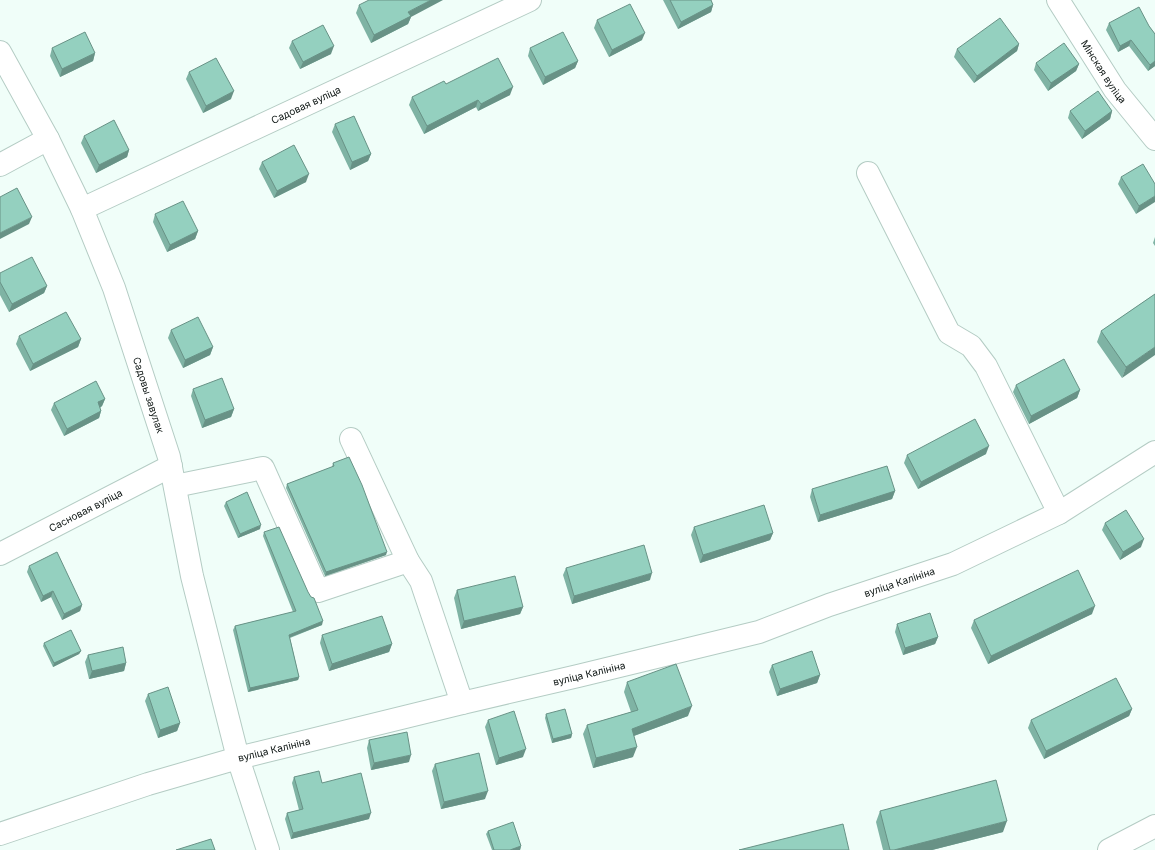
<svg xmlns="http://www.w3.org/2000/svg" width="1155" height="850" font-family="Inter,sans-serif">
	<rect width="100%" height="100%" fill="#f0fef9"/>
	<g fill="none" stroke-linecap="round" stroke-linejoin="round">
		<defs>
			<g id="minor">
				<path id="s1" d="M1058 0 1115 90 1155 139"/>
				<path id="s2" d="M0 52 48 139 82 209 114 288 169 457 192 576 238 758 268 850"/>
				<path d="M0 165 48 139"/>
				<path d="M868 173 949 333 971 346 986 366 1059 513"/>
				<path id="s3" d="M82 209 530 0"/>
				<path d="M351 439 408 561 421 581 462 703"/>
				<path d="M175 486 263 468 318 591 408 561"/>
				<path id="s4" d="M0 554 171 466"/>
				<path id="s5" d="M0 834 148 784 238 758 462 703 578 676 759 632 829 605 953 564 1059 513 1155 452"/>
				<path d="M1109 850 1155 826"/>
			</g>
		</defs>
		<use href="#minor" stroke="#b4ccc4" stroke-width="24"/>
		<use href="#minor" stroke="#fff" stroke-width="22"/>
	</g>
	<path fill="#7fb3a4" d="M663 0H711L713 5 711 12 678 29Z
		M359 5 411 17 408 24 371 43 356 13Z
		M597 20 642 40 609 57 594 28Z
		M1109 23 1149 26 1155 34V66L1148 71 1129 46 1118 52 1106 30Z
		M292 41 331 54 300 69 289 48Z
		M1019 44 1017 51 974 83 954 57 957 49Z
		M52 48 95 53 93 61 60 77 50 56Z
		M530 48 578 61 575 68 543 85 528 56Z
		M1036 63 1079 64 1076 71 1048 91 1034 70Z
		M189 72 231 99 203 113 186 79Z
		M446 84 510 95 478 111 476 107 424 134 409 105 412 97Z
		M1070 111H1112L1110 119 1082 139 1068 118Z
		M335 124 371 154 368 161 350 170 332 132Z
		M84 136 129 150 127 157 96 173 81 143Z
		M262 162 306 182 274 198 259 169Z
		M1121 177 1155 184 1136 214 1118 184Z
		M155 214 198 231 195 239 167 252 153 222Z
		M1155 237V246L1153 243Z
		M0 273 47 286 44 293 9 312 0 295Z
		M1155 294 1122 378 1097 342 1101 331Z
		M171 330 213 347 210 355 183 368 168 338Z
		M19 336 81 339 78 347 30 371 16 344Z
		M1016 385 1080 390 1077 398 1029 424 1013 392Z
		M193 389 234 409 231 417 202 428 191 396Z
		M105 399 102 406 100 408 101 411 99 418 64 436 51 410 54 403Z
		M986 454 918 489 904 463 907 455Z
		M333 463 386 555 325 576 286 488 287 484 332 467Z
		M812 489 895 491 892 499 818 522 810 497Z
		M226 502 260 529 238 538 224 506Z
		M1105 523 1141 547 1120 560 1102 530Z
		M694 527 773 533 770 540 700 563 691 535Z
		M264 532 322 625 290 638 299 677 298 680 248 692 233 630 235 626 293 612 263 536Z
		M29 566 82 605 80 611 62 620 51 597 41 602 27 572Z
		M566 568 650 580 572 604 563 575Z
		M457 590 523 607 520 614 461 629 454 598Z
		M1092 614 988 664 971 628 974 620Z
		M897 624 938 637 935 644 903 655 895 632Z
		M322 635 392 644 389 652 329 671 320 643Z
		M44 643 81 651 79 654 53 667 43 646Z
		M88 655 126 663 124 671 89 679 85 662Z
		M772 665 820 675 817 683 777 696 769 672Z
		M627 682 688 716 634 736 633 757 593 768 583 734 587 725 631 712 624 692Z
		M148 694 180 723 177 731 158 738 145 701Z
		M1132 709 1129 716 1044 759 1028 728 1031 720Z
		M546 714 572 734 571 738 552 743 545 718Z
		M488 720 523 757 496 765 485 727Z
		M369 740 409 762 371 770 367 748Z
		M435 764 485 799 441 809 432 771Z
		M294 777 322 783 369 819 291 839 285 819 287 813 299 810 292 783Z
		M880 811 1003 832 932 850H883L876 822Z
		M488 831 521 846 520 850H492L486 834Z"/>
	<path fill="#689286" d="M431 0H443L411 17 408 24 371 43 374 35 408 12Z
		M713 5 711 12 678 29 681 22Z
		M645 33 642 40 609 57 612 50Z
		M1131 40 1129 46 1118 52 1120 46Z
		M1019 44 1017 51 974 83 977 76Z
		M334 46 331 54 300 69 303 62Z
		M95 53 93 61 60 77 62 69Z
		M578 61 575 68 543 85 545 77Z
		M1155 61V66L1148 71 1150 65Z
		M1079 64 1076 71 1048 91 1051 83Z
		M513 87 510 95 478 111 481 104Z
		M234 91 231 99 203 113 206 106Z
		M478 100 476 107 424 134 427 126Z
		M1112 111 1110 119 1082 139 1085 131Z
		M129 150 127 157 96 173 99 165Z
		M371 154 368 161 350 170 352 162Z
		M309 174 306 182 274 198 277 191Z
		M1155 196V202L1136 214 1139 206Z
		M32 217 29 224 0 239V233Z
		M198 231 195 239 167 252 170 245Z
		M47 286 44 293 9 312 12 304Z
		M81 339 78 347 30 371 33 364Z
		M213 347 210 355 183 368 185 360Z
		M1155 347V355L1122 378 1126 367Z
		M1080 390 1077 398 1029 424 1031 416Z
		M105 399 102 406 95 410 98 402Z
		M234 409 231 417 202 428 205 420Z
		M101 411 99 418 64 436 67 429Z
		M989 446 986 454 918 489 921 482Z
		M895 491 892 499 818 522 820 515Z
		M261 525 260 529 238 538 240 534Z
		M773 533 770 540 700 563 703 555Z
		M1144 539 1141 547 1120 560 1123 552Z
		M387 552 386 555 325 576 326 572Z
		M652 573 650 580 572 604 574 596Z
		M53 591 51 597 41 602 43 596Z
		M82 605 80 611 62 620 64 614Z
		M1095 606 1092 614 988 664 991 656Z
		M523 607 520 614 461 629 464 621Z
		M323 621 322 625 288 638 289 635Z
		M938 637 935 644 903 655 905 648Z
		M392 644 389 652 329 671 332 664Z
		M81 651 79 654 53 667 54 663Z
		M126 663 124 671 89 679 92 671Z
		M820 675 817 683 777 696 780 689Z
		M299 677 298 680 248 692 250 688Z
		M692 706 688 716 628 738 632 729Z
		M1132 709 1129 716 1044 759 1046 751Z
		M180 723 177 731 158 738 160 730Z
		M572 734 571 738 552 743 553 739Z
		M637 747 633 757 593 768 596 758Z
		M526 749 523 757 496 765 499 758Z
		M411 755 409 762 371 770 374 763Z
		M488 791 485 799 441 809 444 802Z
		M371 813 369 819 291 839 293 833Z
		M1007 821 1003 832 932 850H894Z
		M521 846 520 850H510Z"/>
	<path fill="#94d0bf" stroke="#689286" d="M369 0H431L408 12 411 16 374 35 359 5Z
		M670 0H711L713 5 681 22Z
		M630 4 645 33 612 50 597 20Z
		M1139 7 1149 26 1155 34V61L1150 65 1131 40 1120 46 1109 23Z
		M1000 18 1019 44 977 76 957 49Z
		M323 25 334 46 303 62 292 41Z
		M85 32 95 53 62 69 52 48Z
		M563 32 578 61 545 77 530 48Z
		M1064 43 1079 64 1051 83 1036 63Z
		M216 58 234 91 206 106 189 72Z
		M498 58 513 87 481 104 478 100 427 126 412 97 444 81 446 84Z
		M1098 91 1112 111 1085 131 1070 111Z
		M354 116 371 154 352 162 335 124Z
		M114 120 129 150 99 165 84 136Z
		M294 145 309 174 277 191 262 162Z
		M1143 164 1155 184V196L1139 206 1121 177Z
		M17 188 32 217 0 233V197Z
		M183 201 198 231 170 245 155 214Z
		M32 257 47 286 12 304 0 282V273Z
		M1155 294V347L1126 367 1101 331Z
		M66 312 81 339 33 364 19 336Z
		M198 317 213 347 185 360 171 330Z
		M1064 359 1080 390 1031 416 1016 385Z
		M222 378 234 409 205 420 193 389Z
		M96 381 105 399 98 402 101 411 67 429 54 403Z
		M975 419 989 446 921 482 907 455Z
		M349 457 362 485 387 552 326 572 287 484 334 466 333 463Z
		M887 466 895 491 820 515 812 489Z
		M247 492 261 525 240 534 226 502Z
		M764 505 773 533 703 555 694 527Z
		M1126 510 1144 539 1123 552 1105 523Z
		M279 527 308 592 311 597 314 598 323 621 289 635 299 677 250 688 235 626 296 611 264 532Z
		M644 545 652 573 574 596 566 568Z
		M57 552 82 605 64 614 53 591 43 596 29 566Z
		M1078 570 1095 606 991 656 974 620Z
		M515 576 523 607 464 621 457 590Z
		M930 613 938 637 905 648 897 624Z
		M382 616 392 644 332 664 322 635Z
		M71 630 81 651 54 663 44 643Z
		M123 647 126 663 92 671 88 655Z
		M812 651 820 675 780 689 772 665Z
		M676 664 692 706 632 729 637 747 596 758 587 725 638 710 627 682Z
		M1116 678 1132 709 1046 751 1031 720Z
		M168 687 180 723 160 730 148 694Z
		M565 709 572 734 553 739 546 714Z
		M514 711 526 749 499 758 488 720Z
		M407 732 411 755 374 763 369 740Z
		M479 753 488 791 444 802 435 764Z
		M319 771 322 783 361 773 371 813 293 833 287 813 303 809 294 777Z
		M996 780 1007 821 894 850H890L880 811Z
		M513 822 521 846 510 850H494L488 831Z
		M843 824 849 850H739Z
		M211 839 215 850H176Z"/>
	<g text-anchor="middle" stroke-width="3" stroke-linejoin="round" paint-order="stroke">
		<g font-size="10" fill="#0d1513" stroke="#f0fef9">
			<text dy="4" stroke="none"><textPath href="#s1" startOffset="85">Мінская вуліца</textPath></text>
			<text dy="4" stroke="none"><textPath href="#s3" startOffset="247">Садовая вуліца</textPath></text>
			<text dy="4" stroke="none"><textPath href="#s2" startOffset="375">Садовы завулак</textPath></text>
			<text dy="4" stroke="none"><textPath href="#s4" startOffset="96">Сасновая вуліца</textPath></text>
			<text dy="4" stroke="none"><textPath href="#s5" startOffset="935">вуліца Калініна</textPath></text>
			<text dy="4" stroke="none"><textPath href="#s5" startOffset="611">вуліца Калініна</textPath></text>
			<text dy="4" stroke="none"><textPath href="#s5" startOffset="287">вуліца Калініна</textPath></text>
		</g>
	</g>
</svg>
